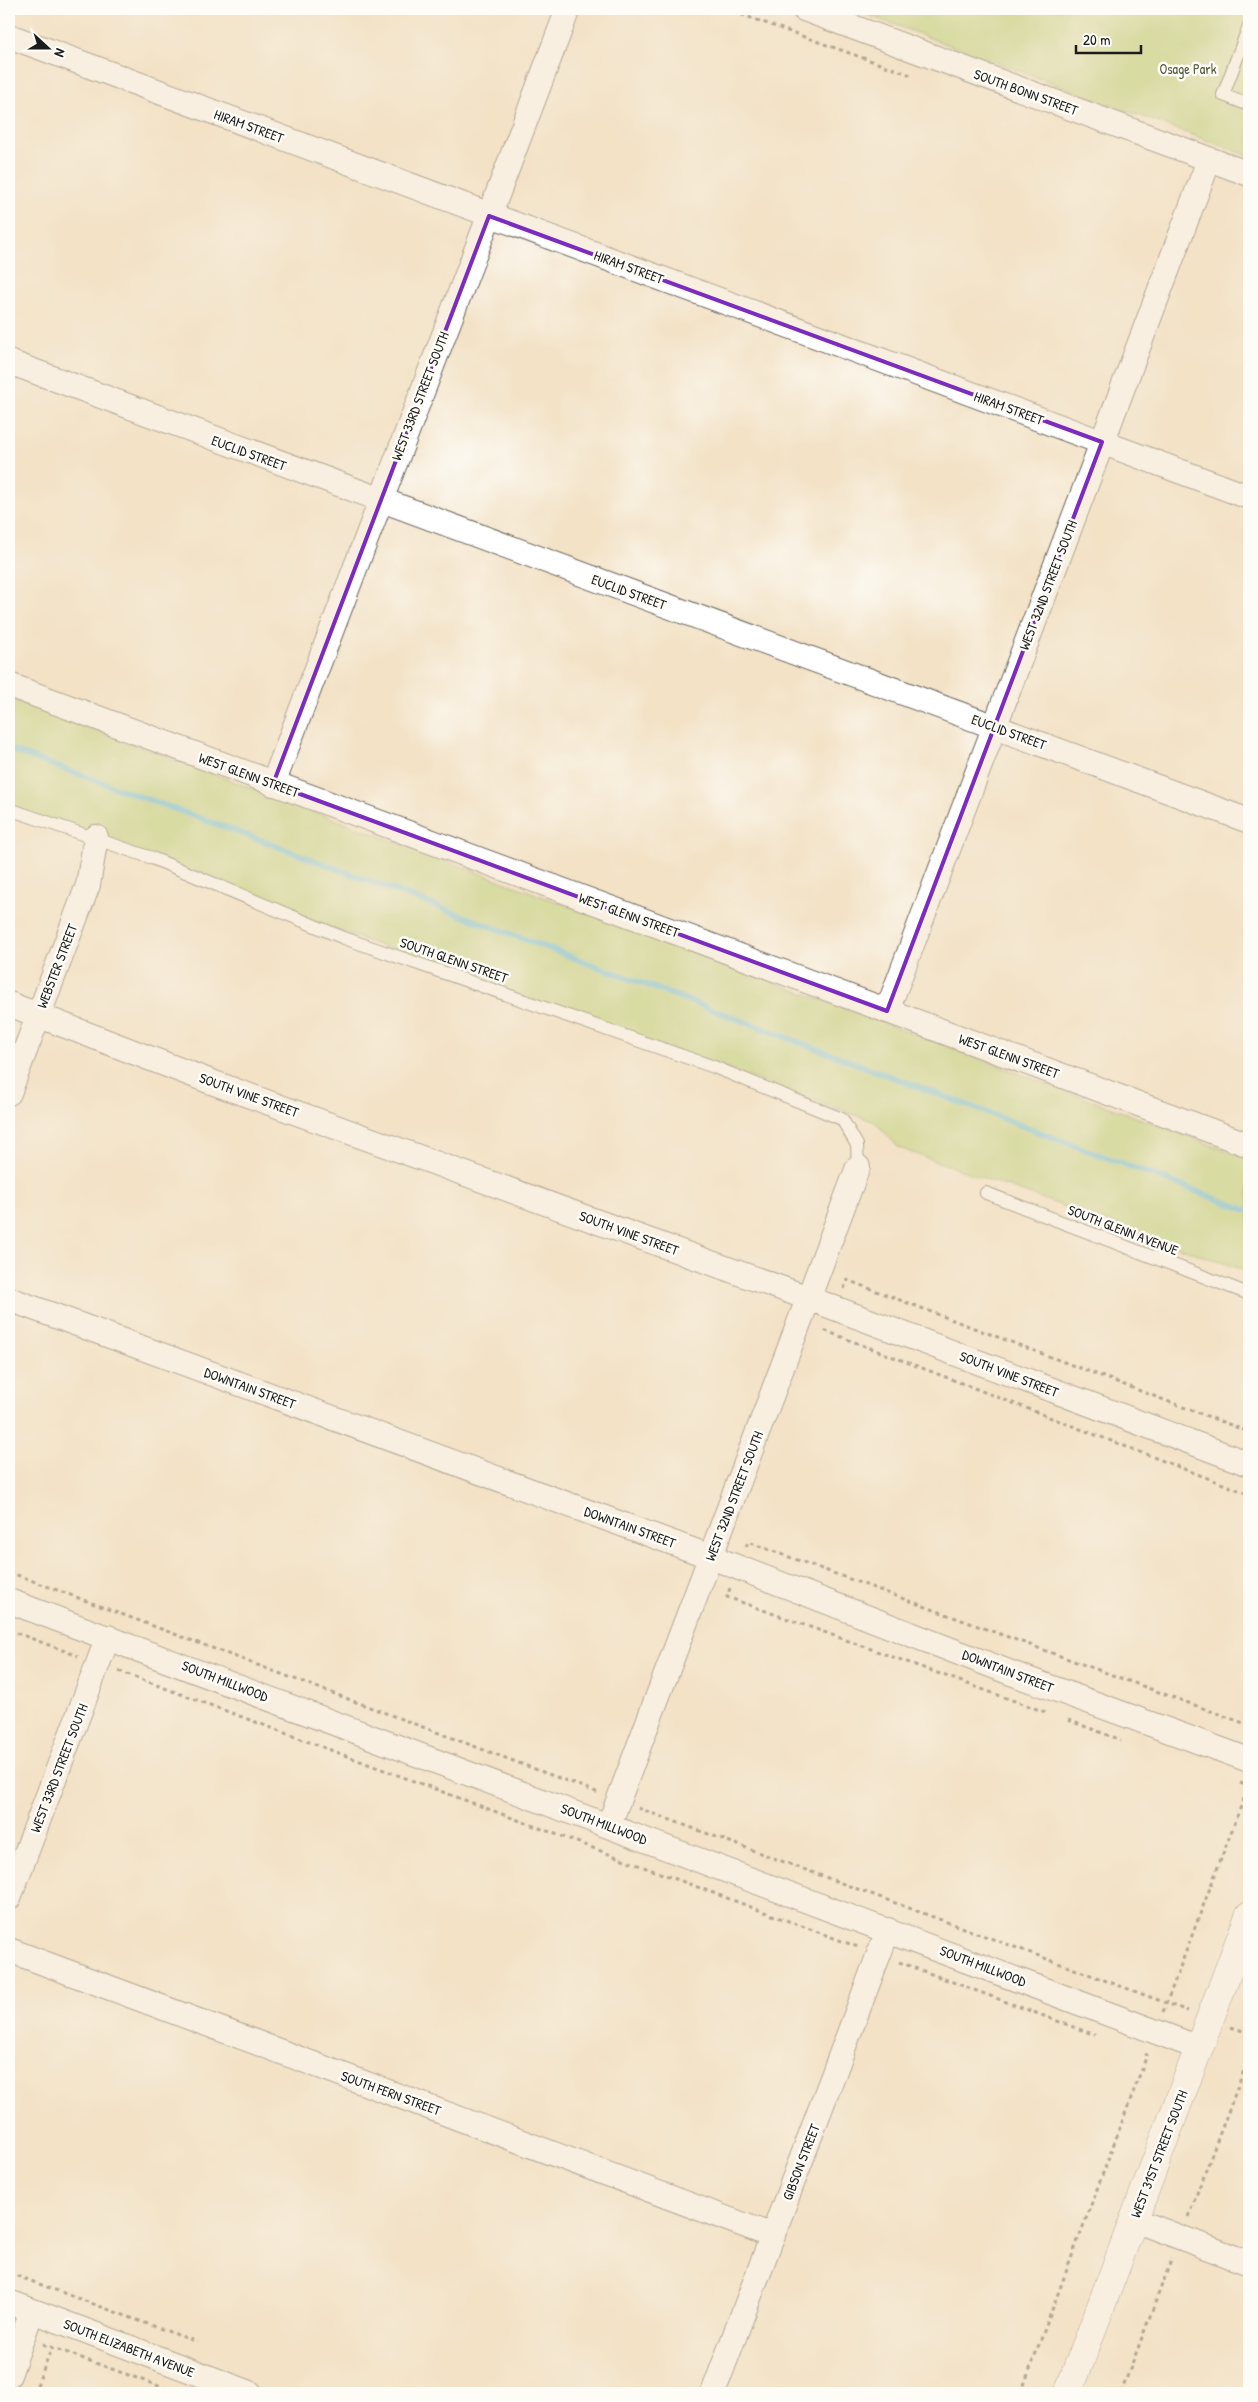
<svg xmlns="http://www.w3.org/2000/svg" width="1258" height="2402" font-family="'Patrick Hand',sans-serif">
	<rect width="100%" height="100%" fill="#fdfcf7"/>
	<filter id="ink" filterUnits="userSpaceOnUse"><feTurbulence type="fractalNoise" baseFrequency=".02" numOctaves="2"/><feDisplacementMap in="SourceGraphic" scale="10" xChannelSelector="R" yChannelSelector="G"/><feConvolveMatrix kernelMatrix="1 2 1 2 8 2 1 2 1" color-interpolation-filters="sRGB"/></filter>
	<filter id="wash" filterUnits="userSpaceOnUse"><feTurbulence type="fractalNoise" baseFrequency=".0096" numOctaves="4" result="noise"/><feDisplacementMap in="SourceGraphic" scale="20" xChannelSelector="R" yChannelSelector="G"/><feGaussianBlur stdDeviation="1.12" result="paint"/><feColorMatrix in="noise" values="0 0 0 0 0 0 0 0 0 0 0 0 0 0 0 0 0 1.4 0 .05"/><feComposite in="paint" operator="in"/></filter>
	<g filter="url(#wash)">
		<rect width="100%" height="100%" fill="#f3e2c6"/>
		<path fill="#b9d277" stroke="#6a774a" d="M852 9H1249V156Z
			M9 698 1249 1159V1272L899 1148 875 1122 109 849 9 805Z"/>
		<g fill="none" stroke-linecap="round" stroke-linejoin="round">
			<path stroke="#5bbdd9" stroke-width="6" d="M9 749 263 841 1249 1211"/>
		</g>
	</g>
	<g filter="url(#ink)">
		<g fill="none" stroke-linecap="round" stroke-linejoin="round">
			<defs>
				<path id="service" d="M1249 26 1223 95 1249 105
					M9 809 152 858 344 938 714 1067 842 1119 857 1145 858 1167
					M986 1193 1249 1294"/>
				<path id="minor" d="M804 9 1249 174
					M9 36 1249 497
					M9 362 1249 821
					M9 685 1249 1145
					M273 784 568 9
					M9 1004 206 1080 808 1298 1249 1464
					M887 1011 1209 160
					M9 1093 88 885 96 837
					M9 1299 711 1557 1011 1673 1249 1760
					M9 1601 1199 2048
					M609 1825 858 1167
					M9 1898 108 1637
					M9 1950 773 2236
					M1134 2220 1249 2263
					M9 2302 250 2393
					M9 2375 32 2311
					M713 2393 888 1930"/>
				<path id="tertiary" d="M1068 2393 1249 1916"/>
			</defs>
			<use href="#service" stroke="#676158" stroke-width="14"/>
			<use href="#minor" stroke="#676158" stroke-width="26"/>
			<use href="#tertiary" stroke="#676158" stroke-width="29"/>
			<path stroke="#676158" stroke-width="3" stroke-dasharray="4 4" stroke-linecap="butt" d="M726 9 911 75
				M844 1289 847 1280 1249 1432
				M827 1330 826 1331 1249 1494
				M746 1547 748 1542 1249 1725
				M9 1572 599 1793
				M730 1588 727 1597 1048 1713
				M9 1630 78 1656
				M119 1671 858 1947
				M1068 1720 1121 1740
				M1240 1783 1249 1786
				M638 1808 1188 2011
				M899 1962 1095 2035
				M1163 2012 1249 1785
				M1231 2027 1249 2033
				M1188 2217 1249 2057
				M9 2273 197 2342
				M43 2344 167 2389
				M34 2393 52 2347
				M1021 2393 1147 2055 1145 2054
				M1121 2393 1172 2258"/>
			<use href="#service" stroke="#fff" stroke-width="12"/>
			<use href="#minor" stroke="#fff" stroke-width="24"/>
			<use href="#tertiary" stroke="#fff" stroke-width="28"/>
		</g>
	</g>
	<path d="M0 0H1258V2402H0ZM489 216 1102 442 887 1011 273 784Z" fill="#f3e2c6" fill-opacity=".55" fill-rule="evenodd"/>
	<path fill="none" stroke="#7b2cbf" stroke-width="4" stroke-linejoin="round" d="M489 216 1102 442 887 1011 273 784Z"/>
	<g text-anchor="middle" stroke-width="5" stroke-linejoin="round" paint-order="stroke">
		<g font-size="14" fill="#535c3c" stroke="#fdfcf7">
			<text x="1188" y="74">Osage Park</text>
		</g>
		<g font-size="14" fill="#1c1c1c" stroke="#fdfcf7">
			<text transform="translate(1026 92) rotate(20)" y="5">SOUTH BONN STREET</text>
			<text transform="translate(249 126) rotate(20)" y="5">HIRAM STREET</text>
			<text transform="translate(629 267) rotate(20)" y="5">HIRAM STREET</text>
			<text transform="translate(420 396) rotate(-69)" y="5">WEST 33RD STREET SOUTH</text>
			<text transform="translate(1009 408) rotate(20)" y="5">HIRAM STREET</text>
			<text transform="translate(249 453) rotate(20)" y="5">EUCLID STREET</text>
			<text transform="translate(1048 585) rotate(-69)" y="5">WEST 32ND STREET SOUTH</text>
			<text transform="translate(629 592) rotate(20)" y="5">EUCLID STREET</text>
			<text transform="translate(1009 732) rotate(20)" y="5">EUCLID STREET</text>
			<text transform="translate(249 775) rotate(20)" y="5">WEST GLENN STREET</text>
			<text transform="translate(629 915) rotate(20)" y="5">WEST GLENN STREET</text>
			<text transform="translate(454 960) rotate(19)" y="5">SOUTH GLENN STREET</text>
			<text transform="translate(57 966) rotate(-69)" y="5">WEBSTER STREET</text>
			<text transform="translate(1009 1056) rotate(20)" y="5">WEST GLENN STREET</text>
			<text transform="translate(249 1095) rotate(20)" y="5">SOUTH VINE STREET</text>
			<text transform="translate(1123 1230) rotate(21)" y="5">SOUTH GLENN AVENUE</text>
			<text transform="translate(629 1233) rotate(20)" y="5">SOUTH VINE STREET</text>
			<text transform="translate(1009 1374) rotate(21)" y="5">SOUTH VINE STREET</text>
			<text transform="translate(250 1388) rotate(20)" y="5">DOWNTAIN STREET</text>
			<text transform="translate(734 1496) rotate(-69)" y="5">WEST 32ND STREET SOUTH</text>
			<text transform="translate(630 1527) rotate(20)" y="5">DOWNTAIN STREET</text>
			<text transform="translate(1008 1671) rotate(21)" y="5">DOWNTAIN STREET</text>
			<text transform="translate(225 1681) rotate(21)" y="5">SOUTH MILLWOOD</text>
			<text transform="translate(59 1768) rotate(-69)" y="5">WEST 33RD STREET SOUTH</text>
			<text transform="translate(604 1824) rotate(21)" y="5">SOUTH MILLWOOD</text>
			<text transform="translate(983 1966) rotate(21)" y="5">SOUTH MILLWOOD</text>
			<text transform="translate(391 2093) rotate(20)" y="5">SOUTH FERN STREET</text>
			<text transform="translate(1159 2154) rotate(-69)" y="5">WEST 31ST STREET SOUTH</text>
			<text transform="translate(801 2162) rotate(-69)" y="5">GIBSON STREET</text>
			<text transform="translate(129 2348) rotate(21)" y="5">SOUTH ELIZABETH AVENUE</text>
		</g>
	</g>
	<rect width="1258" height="2402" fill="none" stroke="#fdfcf7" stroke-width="30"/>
	<g transform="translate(48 48) rotate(111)" stroke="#fdfcf7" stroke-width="4" paint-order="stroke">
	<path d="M0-4L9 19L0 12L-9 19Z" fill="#1c1c1c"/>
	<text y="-8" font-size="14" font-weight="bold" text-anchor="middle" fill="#1c1c1c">N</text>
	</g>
	<path d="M1076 45v8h65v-8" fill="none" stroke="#1c1c1c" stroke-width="2.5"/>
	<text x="1083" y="45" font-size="15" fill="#1c1c1c" stroke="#fdfcf7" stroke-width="4" paint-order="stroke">20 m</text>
</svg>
